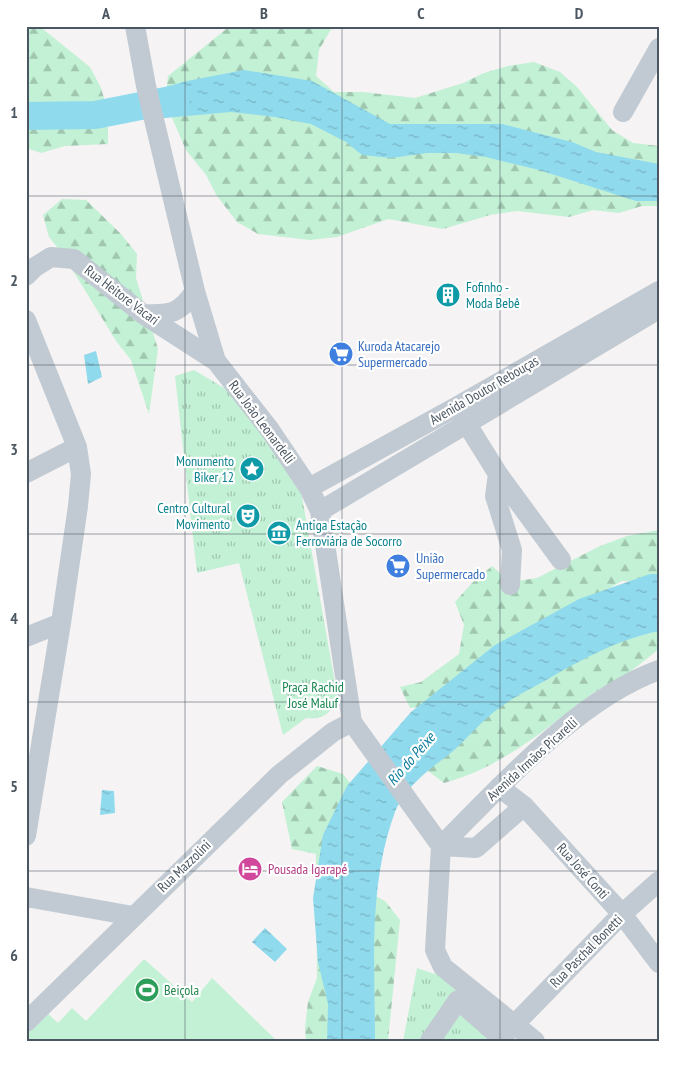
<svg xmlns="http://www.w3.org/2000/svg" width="685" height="1067" font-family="'PT Sans Narrow',sans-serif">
	<defs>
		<pattern id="forest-firs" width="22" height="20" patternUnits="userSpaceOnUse" patternTransform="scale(1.25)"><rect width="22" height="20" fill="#c3f1d5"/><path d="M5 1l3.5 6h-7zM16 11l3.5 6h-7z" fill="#a0c6b0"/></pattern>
		<pattern id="park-tufts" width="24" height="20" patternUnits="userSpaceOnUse" patternTransform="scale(1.25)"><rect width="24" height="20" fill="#c3f1d5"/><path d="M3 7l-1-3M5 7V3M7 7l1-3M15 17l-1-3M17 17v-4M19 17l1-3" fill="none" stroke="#a0c6b0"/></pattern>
		<pattern id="water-ripples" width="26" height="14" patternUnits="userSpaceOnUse" patternTransform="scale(1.25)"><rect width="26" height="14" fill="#90daee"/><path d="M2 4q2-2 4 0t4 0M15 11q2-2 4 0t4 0" fill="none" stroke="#78b4c4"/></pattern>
	</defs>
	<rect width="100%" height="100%" fill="#f5f3f3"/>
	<path fill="url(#forest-firs)" d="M26 26H39L90 67 101 88 108 112V144L65 146 41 153 26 148Z
		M230 26H330L331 29 319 50 316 76 334 92H363L415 98 463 83 484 73 508 66 534 62 560 72 577 87 612 130 633 143 659 146V206H642L619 213 593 210 569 217 517 211 490 215 443 229 388 219 337 237 310 240 258 234 237 222 217 196 206 175 186 150 165 102 168 76Z
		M62 199 86 200 121 234 137 254 136 278 158 349 149 414 131 360 116 341 64 256 49 237 43 215Z
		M659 530V582L622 581 524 636 437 705 410 708 400 687 421 682 459 654 464 625 455 602 471 584 492 566 510 582 537 578 600 546 627 536Z
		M659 611V649C646 659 633 670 620 679 612 685 601 687 593 693 545 729 503 767 444 783L424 768 446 726Z
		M317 766 343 774 358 793 364 890 385 901 400 920 388 1041H306L305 1028 308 1002 317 978 316 854 292 849 282 802Z"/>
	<path fill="url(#park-tufts)" d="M194 370 234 394 297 469 337 694C335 712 323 720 306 718L283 735 239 563 197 573 175 376Z
		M417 968 441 976 517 1041H403Z"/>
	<path fill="#c3f1d5" d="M144 959 192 1002 212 978 277 1041H26V1032L45 1011 58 1023 72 1008 86 1021Z"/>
	<path fill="url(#water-ripples)" d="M244 70 312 81 390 124H502L572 142 596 152 659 164V201H636L539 170 486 157 456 153H427L391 158 362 155 346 142 311 124 275 117 231 112 154 119 148 92 187 81Z
		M96 351 102 377 88 384 84 355Z
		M650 574H659V631C616 640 579 661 541 683 528 690 514 697 502 706 483 719 469 737 452 752 430 769 403 788 394 815 368 887 375 966 375 1041H327L328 1004 318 962 313 898 323 835 347 786 411 712 495 645 579 599Z
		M102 790 114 791 115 813 100 815Z
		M265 928 287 949 275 962 252 942Z"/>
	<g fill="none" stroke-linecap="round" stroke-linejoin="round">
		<path stroke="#90daee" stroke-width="28" d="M26 116 95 115 176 99"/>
		<path stroke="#c1cad2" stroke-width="20" d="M135 26 146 86 195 291 216 361 270 430 309 488 320 511 352 722 441 846
			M623 112 659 48
			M26 276 35 267 51 257 74 259 143 314 216 361
			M143 314C170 315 180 314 195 291
			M26 320 77 447 81 474 78 506 61 623 26 836
			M460 413 498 474 561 560
			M26 473 77 447
			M498 474 495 496 512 550 510 585
			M309 488 456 407 659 291
			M320 511 659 309
			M26 637 61 623
			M499 787 524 806 622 914 659 963
			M441 846C501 786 578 699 659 670
			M441 846 435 950 443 967 535 1041
			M441 846 476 848 524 806
			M26 897 133 916
			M26 1022 279 775 333 732 352 722
			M515 1024 622 914 659 881
			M430 1041 458 1000 505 1041"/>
	</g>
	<path fill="none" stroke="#4a5661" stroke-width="1" stroke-opacity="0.55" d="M185 26V1041M342 26V1041M500 26V1041M26 196H659M26 365H659M26 534H659M26 702H659M26 871H659"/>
	<defs>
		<symbol id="building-disc" viewBox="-11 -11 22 22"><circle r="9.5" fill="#0f9aa8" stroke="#fff"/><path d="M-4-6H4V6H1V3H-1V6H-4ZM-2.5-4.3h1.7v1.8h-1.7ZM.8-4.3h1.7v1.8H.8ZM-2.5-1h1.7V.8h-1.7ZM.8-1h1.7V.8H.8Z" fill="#fff"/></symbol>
		<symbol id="supermarket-disc" viewBox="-11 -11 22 22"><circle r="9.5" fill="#3f7fe0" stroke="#fff"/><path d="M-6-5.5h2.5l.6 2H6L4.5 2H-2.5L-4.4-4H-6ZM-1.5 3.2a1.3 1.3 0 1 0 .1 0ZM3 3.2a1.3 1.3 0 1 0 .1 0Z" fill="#fff"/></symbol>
		<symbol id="sight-disc" viewBox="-11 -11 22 22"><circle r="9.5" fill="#0f9aa8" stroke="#fff"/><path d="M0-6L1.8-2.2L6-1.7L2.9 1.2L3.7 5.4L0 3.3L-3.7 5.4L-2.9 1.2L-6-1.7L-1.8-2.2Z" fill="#fff"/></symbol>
		<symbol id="theatre-disc" viewBox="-11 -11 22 22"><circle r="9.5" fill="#0f9aa8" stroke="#fff"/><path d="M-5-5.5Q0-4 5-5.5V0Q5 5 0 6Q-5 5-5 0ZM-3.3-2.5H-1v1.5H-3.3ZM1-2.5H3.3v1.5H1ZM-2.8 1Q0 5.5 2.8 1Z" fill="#fff"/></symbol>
		<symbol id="museum-disc" viewBox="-11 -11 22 22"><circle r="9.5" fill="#0f9aa8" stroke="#fff"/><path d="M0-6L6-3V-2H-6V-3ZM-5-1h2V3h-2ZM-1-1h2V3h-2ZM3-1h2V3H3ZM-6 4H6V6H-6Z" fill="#fff"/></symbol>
		<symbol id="hotel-disc" viewBox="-11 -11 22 22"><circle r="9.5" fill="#d1479c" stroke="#fff"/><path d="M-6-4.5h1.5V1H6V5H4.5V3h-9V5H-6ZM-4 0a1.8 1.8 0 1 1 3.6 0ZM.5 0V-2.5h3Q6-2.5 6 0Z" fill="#fff"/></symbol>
		<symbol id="stadium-disc" viewBox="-11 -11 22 22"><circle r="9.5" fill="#2e9e5b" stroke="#fff"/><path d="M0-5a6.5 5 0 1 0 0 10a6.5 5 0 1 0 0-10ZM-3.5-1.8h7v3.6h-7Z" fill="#fff"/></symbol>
	</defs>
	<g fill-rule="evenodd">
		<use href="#building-disc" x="434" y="281" width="28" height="28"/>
		<use href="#supermarket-disc" x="327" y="340" width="28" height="28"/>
		<use href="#sight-disc" x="238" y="455" width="28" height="28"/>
		<use href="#theatre-disc" x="234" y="502" width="28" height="28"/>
		<use href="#museum-disc" x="265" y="519" width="28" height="28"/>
		<use href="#supermarket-disc" x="384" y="552" width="28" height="28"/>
		<use href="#hotel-disc" x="236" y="855" width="28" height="28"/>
		<use href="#stadium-disc" x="133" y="976" width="28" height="28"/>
	</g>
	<g text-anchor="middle" stroke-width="4.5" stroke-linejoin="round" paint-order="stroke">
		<g font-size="14" fill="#0d838f" stroke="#fff" text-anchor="start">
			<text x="466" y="292">Fofinho -<tspan x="466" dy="16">Moda Bebê</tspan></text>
			<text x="234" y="466" text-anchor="end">Monumento<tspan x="234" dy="16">Biker 12</tspan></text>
			<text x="230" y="513" text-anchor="end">Centro Cultural<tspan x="230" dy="16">Movimento</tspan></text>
			<text x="296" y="530">Antiga Estação<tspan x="296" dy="16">Ferroviária de Socorro</tspan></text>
		</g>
		<g font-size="14" fill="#4a5661" stroke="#fff">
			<text transform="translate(122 295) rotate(37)" y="5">Rua Heitore Vacari</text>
			<text transform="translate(484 390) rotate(-30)" y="5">Avenida Doutor Rebouças</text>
			<text transform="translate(262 422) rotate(53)" y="5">Rua João Leonardelli</text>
			<text transform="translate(532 759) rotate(-42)" y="5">Avenida Irmãos Picarelli</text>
			<text transform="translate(184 866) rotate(-44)" y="5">Rua Mazzolini</text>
			<text transform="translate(583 871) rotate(48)" y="5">Rua José Conti</text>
			<text transform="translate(586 951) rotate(-45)" y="5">Rua Paschal Bonetti</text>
		</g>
		<g font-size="14" fill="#366cbe" stroke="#fff" text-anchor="start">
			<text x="358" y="351">Kuroda Atacarejo<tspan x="358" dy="16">Supermercado</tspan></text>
			<text x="416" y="563">União<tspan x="416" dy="16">Supermercado</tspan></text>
		</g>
		<g font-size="14" fill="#17864f" stroke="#fff">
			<text x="313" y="692">Praça Rachid<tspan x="313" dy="16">José Maluf</tspan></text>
		</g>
		<g font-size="14" fill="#b23c85" stroke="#fff" text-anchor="start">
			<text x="268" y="874">Pousada Igarapé</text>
		</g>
		<g font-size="14" fill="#27864d" stroke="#fff" text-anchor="start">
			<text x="164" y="995">Beiçola</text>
		</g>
		<g font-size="15" font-style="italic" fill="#0c7c9b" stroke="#fff">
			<text transform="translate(411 759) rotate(-49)" y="5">Rio do Peixe</text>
		</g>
	</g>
	<rect width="685" height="1067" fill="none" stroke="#ffffff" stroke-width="55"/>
	<rect x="28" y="28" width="630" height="1012" fill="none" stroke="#4a5661" stroke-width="2"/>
	<g font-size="16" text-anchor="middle" font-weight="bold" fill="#4a5661">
		<text x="106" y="19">A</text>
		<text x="264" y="19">B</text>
		<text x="421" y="19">C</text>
		<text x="579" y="19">D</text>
		<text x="14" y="118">1</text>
		<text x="14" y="286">2</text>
		<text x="14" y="455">3</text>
		<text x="14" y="624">4</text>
		<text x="14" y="792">5</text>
		<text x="14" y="961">6</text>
	</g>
</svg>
